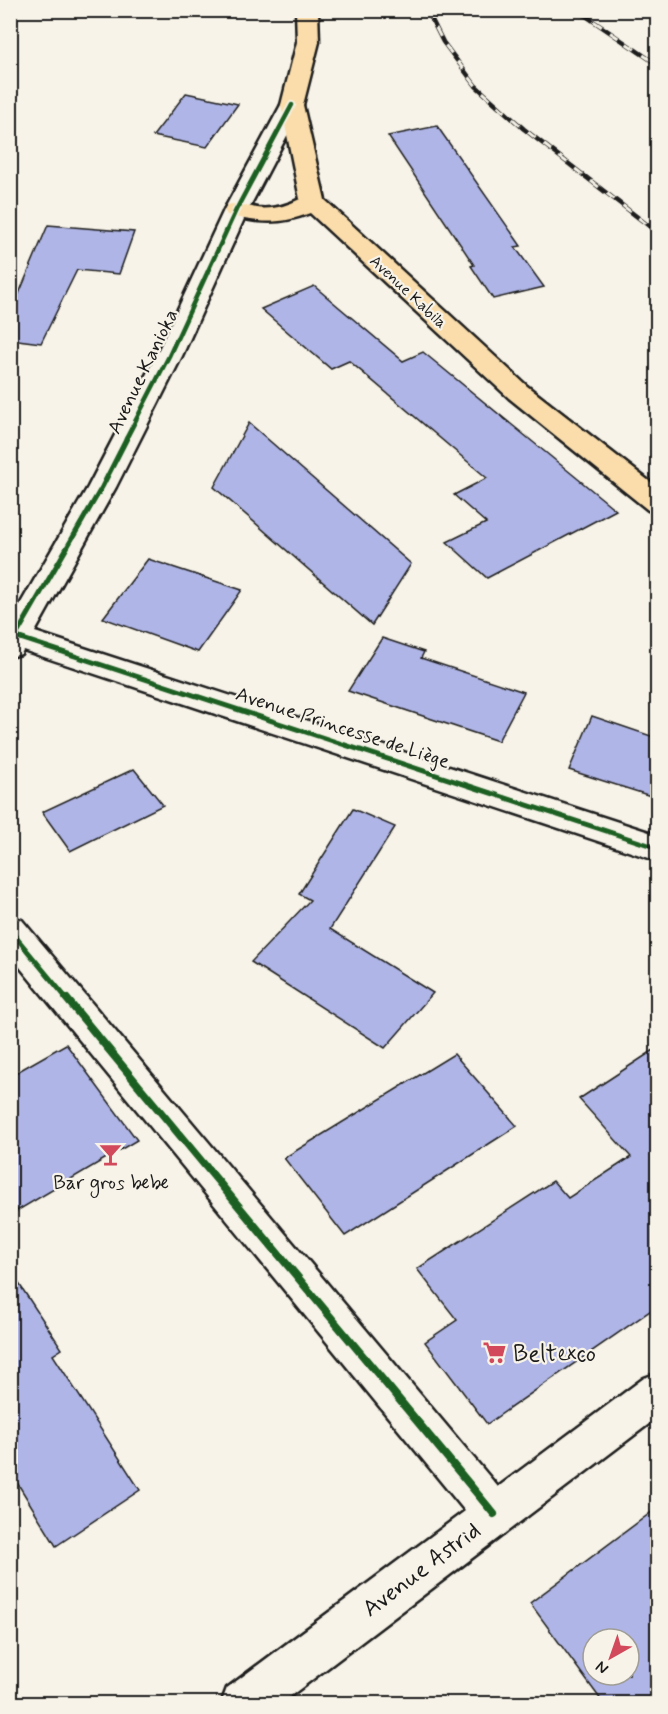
<svg xmlns="http://www.w3.org/2000/svg" width="668" height="1714" font-family="Mynerve,sans-serif">
	<rect width="100%" height="100%" fill="#f7f3e8"/>
	<filter id="ink" filterUnits="userSpaceOnUse"><feTurbulence type="fractalNoise" baseFrequency=".0167" numOctaves="2"/><feDisplacementMap in="SourceGraphic" scale="12" xChannelSelector="R" yChannelSelector="G"/><feConvolveMatrix kernelMatrix="1 2 1 2 8 2 1 2 1" color-interpolation-filters="sRGB"/></filter>
	<g filter="url(#ink)">
		<path fill="#afb5e6" stroke="#1c1c1c" stroke-width="1.5" fill-rule="evenodd" d="M186 93 238 104 207 147 153 136Z
			M437 126 521 246 515 247 544 287 493 299 471 266 474 265 388 136Z
			M48 225 134 232 119 274 77 270 41 343 10 339V315Z
			M314 286 403 361 423 352 616 510 487 578 447 542 486 523 454 495 487 478 349 361 331 369 261 309Z
			M249 423 411 564 372 625 214 487Z
			M148 559 242 590 198 652 103 618Z
			M382 638 424 652 421 658 524 692 498 741 348 691Z
			M592 716 657 738V798L569 770Z
			M134 769 163 805 70 851 42 812Z
			M353 809 395 827 330 929 433 993 385 1048 251 962 310 900 299 894Z
			M66 1044 137 1140 10 1215V1076Z
			M657 1048V1306L487 1424 425 1342 457 1320 417 1269 553 1181 568 1198 631 1157 579 1099Z
			M454 1054 517 1126 345 1236 284 1158Z
			M10 1270 62 1349 53 1355 140 1490 56 1546 10 1471Z
			M657 1508V1704H604L530 1603ZM593 1639H629V1675H593Z"/>
		<g fill="none" stroke-linecap="round" stroke-linejoin="round">
			<defs>
				<path id="minor" d="M292 98 300 100 303 105 248 210 182 356 116 487 35 632 658 835V861L23 650 21 654 10 657V622L88 487 156 356 224 210 281 105 284 100Z
					M10 916 22 920 498 1487 644 1378 658 1373V1417L280 1704H221L227 1688 465 1511 10 955Z"/>
				<path id="highway" d="M296 10H318L319 42 303 105 325 200 527 386 658 488V512L648 510 509 398 310 213C281 225 258 223 227 215L224 210 227 205C238 202 246 206 257 208 273 210 286 206 300 199L281 105 297 42Z"/>
			</defs>
			<use href="#minor" stroke="#1c1c1c" stroke-width="5"/>
			<use href="#highway" stroke="#1c1c1c" stroke-width="5"/>
			<use href="#minor" fill="#f7f3e8" fill-rule="evenodd"/>
			<use href="#highway" fill="#faddab" fill-rule="evenodd"/>
			<defs>
				<path id="rail" d="M427 10 443 42 476 86 524 129 658 233
					M577 10 658 65"/>
			</defs>
			<use href="#rail" stroke="#1c1c1c" stroke-width="4.5"/>
			<use href="#rail" stroke="#f7f3e8" stroke-width="3" stroke-dasharray="10" stroke-linecap="butt"/>
			<defs>
				<path id="cycleway-far2" d="M126 439 169 356 236 210 292 105"/>
				<path id="cycleway-far1" d="M17 637 658 848
					M10 646 102 487 127 438
					M10 930 68 1000"/>
				<path id="cycleway" d="M66 998 494 1514"/>
			</defs>
			<use href="#cycleway-far2" stroke="#f7f3e8" stroke-width="8"/>
			<use href="#cycleway-far1" stroke="#f7f3e8" stroke-width="9"/>
			<use href="#cycleway" stroke="#f7f3e8" stroke-width="11"/>
			<use href="#cycleway-far2" stroke="#1b5e20" stroke-width="4.5"/>
			<use href="#cycleway-far1" stroke="#1b5e20" stroke-width="5"/>
			<use href="#cycleway" stroke="#1b5e20" stroke-width="8"/>
		</g>
	</g>
	<defs>
		<symbol id="bar-bare" viewBox="-9 -9 18 18"><path d="M-6-5H6L.8 .8V4.5H3.5V6h-7V4.5H-.8V.8Z" fill="#d1495b" stroke="#f7f3e8" stroke-width="2.5" paint-order="stroke"/></symbol>
		<symbol id="supermarket-bare" viewBox="-9 -9 18 18"><path d="M-6-5.5h2.5l.6 2H6L4.5 2H-2.5L-4.4-4H-6ZM-1.5 3.2a1.3 1.3 0 1 0 .1 0ZM3 3.2a1.3 1.3 0 1 0 .1 0Z" fill="#d1495b" stroke="#f7f3e8" stroke-width="2.5" paint-order="stroke"/></symbol>
	</defs>
	<g fill-rule="evenodd">
		<use href="#bar-bare" x="94" y="1138" width="33" height="33"/>
		<use href="#supermarket-bare" x="478" y="1336" width="33" height="33"/>
	</g>
	<g text-anchor="middle" stroke-width="4.5" stroke-linejoin="round" paint-order="stroke">
		<g font-size="16" fill="#1c1c1c" stroke="#f7f3e8">
			<text transform="translate(409 291) rotate(43)" y="6">Avenue Kabila</text>
		</g>
		<g font-size="20" fill="#1c1c1c" stroke="#f7f3e8">
			<text transform="translate(142 371) rotate(-64)" y="7">Avenue Kanioka</text>
			<text transform="translate(343 727) rotate(18)" y="7">Avenue Princesse de Liège</text>
		</g>
		<g font-size="20" fill="#1c1c1c" stroke="#f7f3e8">
			<text x="111" y="1189">Bar gros bebe</text>
		</g>
		<g font-size="24" fill="#1c1c1c" stroke="#f7f3e8" text-anchor="start">
			<text x="513" y="1361">Beltexco</text>
		</g>
		<g font-size="24" fill="#1c1c1c" stroke="#f7f3e8">
			<text transform="translate(421 1569) rotate(-37)" y="8">Avenue Astrid</text>
		</g>
	</g>
	<rect width="668" height="1714" fill="none" stroke="#f7f3e8" stroke-width="36"/>
	<rect x="18" y="18" width="632" height="1678" fill="none" stroke="#1c1c1c" stroke-width="2" filter="url(#ink)"/>
	<g transform="translate(611 1657) rotate(220)"><circle r="28" fill="#f7f3e8" stroke="#9f9d96" stroke-width="1.5"/>
	<path d="M0-4.5L10 22L0 15L-10 22Z" fill="#d1495b"/>
	<text y="-9" font-size="16" font-weight="bold" text-anchor="middle" fill="#1c1c1c">N</text>
	</g>
</svg>
